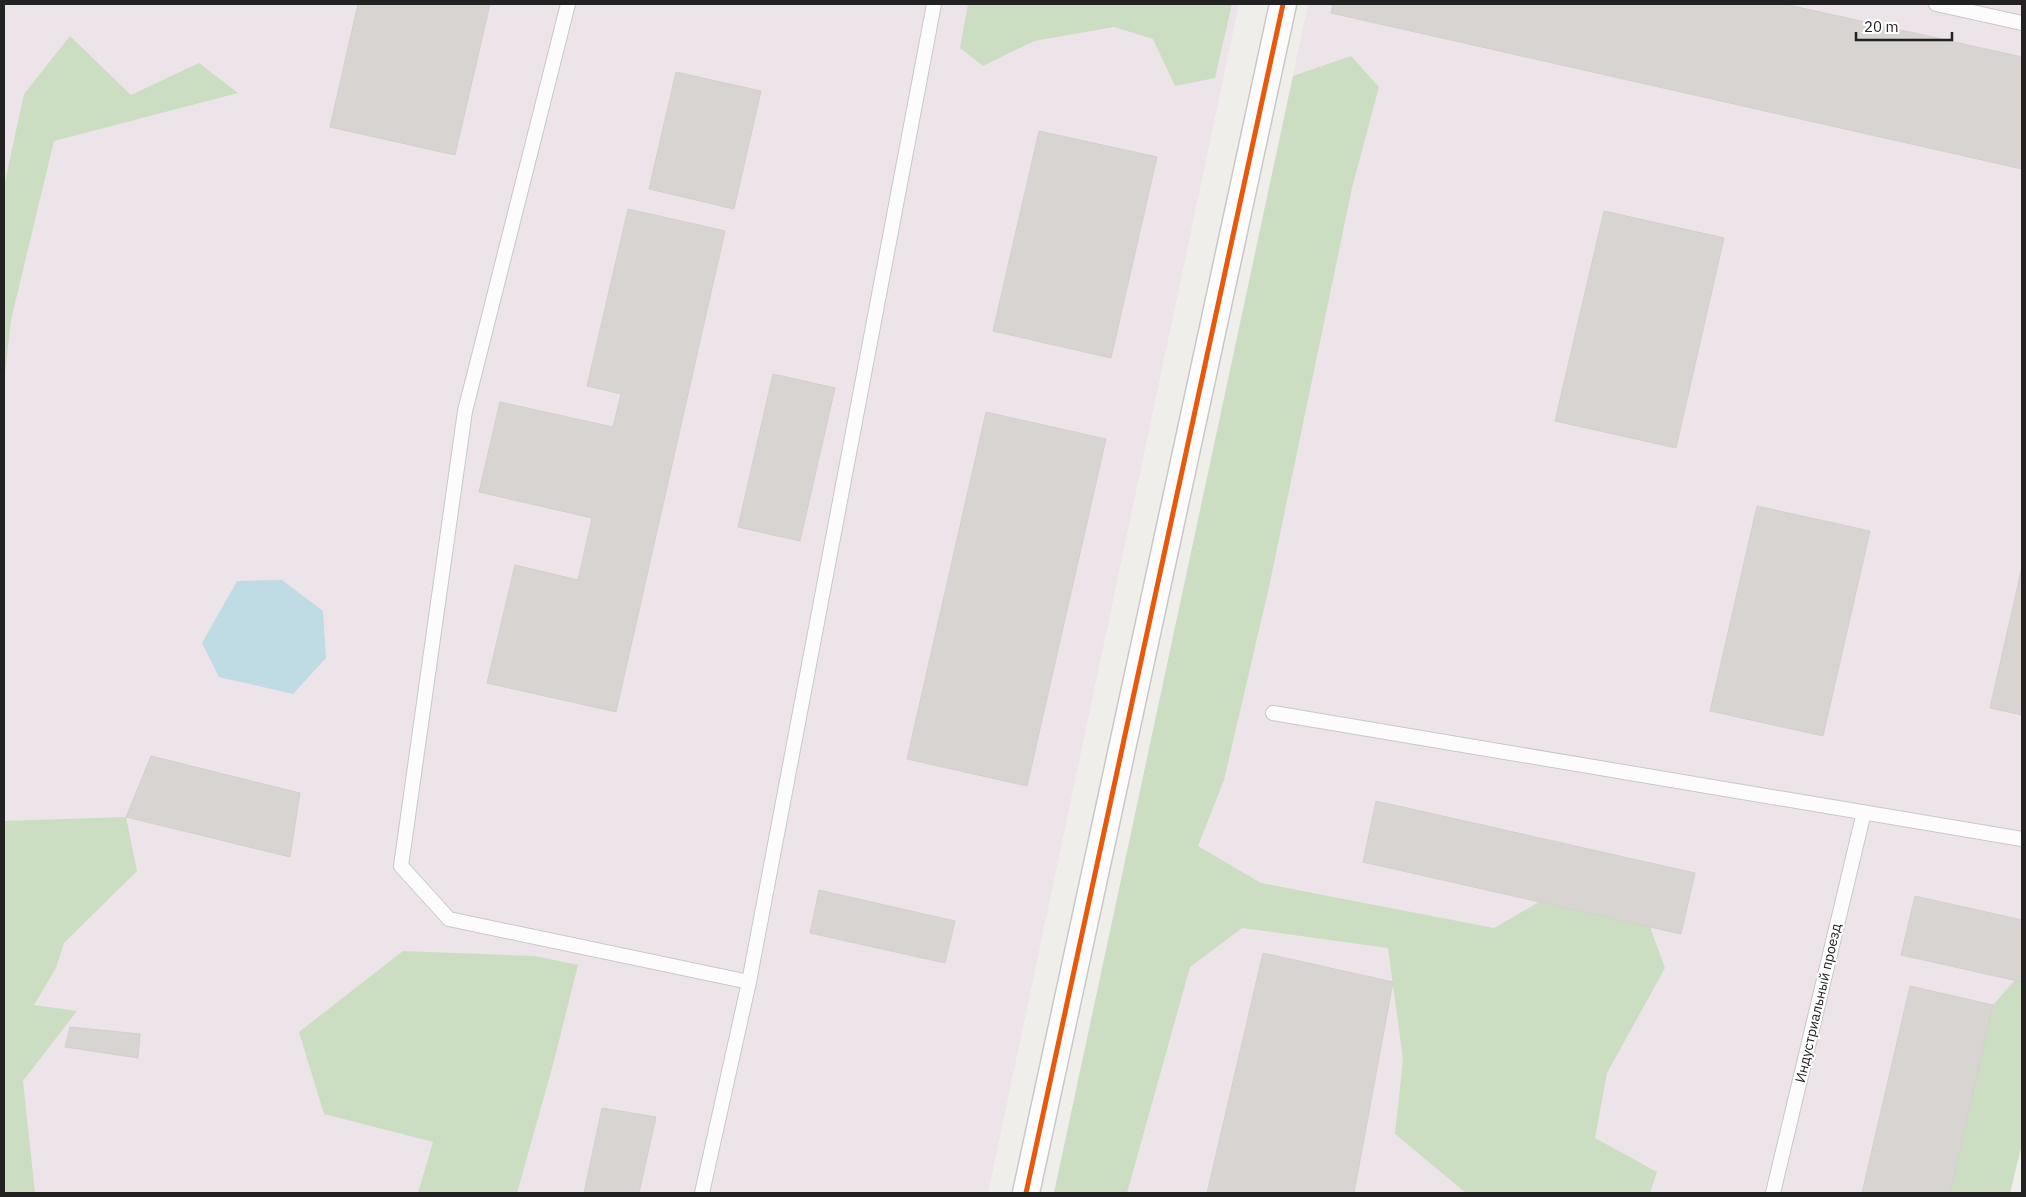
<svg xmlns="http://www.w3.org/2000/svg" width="2026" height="1197" font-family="'IBM Plex Sans',sans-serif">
	<rect width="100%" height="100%" fill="#f0eeeb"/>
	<path fill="#ede4e9" d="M4 4H1239L988 1193H4Z
		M1308 4H2022V1144L2010 1193H1054Z"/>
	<path fill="#cbdec1" d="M968 4H1232L1215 78 1175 86 1153 39 1114 27 1034 41 983 66 960 48Z
		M70 36 131 95 199 63 238 93 54 141 11 320 4 382V186L24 94Z
		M1351 56 1379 87 1352 188 1269 587 1224 780 1198 846 1261 883 1494 928 1539 902 1650 927 1665 968 1607 1073 1595 1138 1657 1172 1650 1193H1466L1395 1134 1403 1059 1388 948 1242 928 1190 967 1127 1193H1054L1293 76Z
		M126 817 137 871 64 943 56 968 34 1005 77 1011 23 1081 35 1193H4V821Z
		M403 951 535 956 578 965 554 1061 517 1193H418L433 1142 324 1114 299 1032Z
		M2015 980 2022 982V1144L2010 1193H1950L1993 1005Z"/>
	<path fill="#bfdbe3" d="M282 580 323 611 326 658 293 694 219 677 202 643 237 581Z"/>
	<path fill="#d7d4d2" stroke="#d3d0cc" d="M358 4H490L455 155 330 127Z
		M1333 4H1784L2022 57V169L1331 13Z
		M676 72 761 91 734 209 649 189Z
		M1039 131 1157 157 1111 358 993 331Z
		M628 209 725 231 616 712 487 683 515 565 578 580 592 518 479 492 500 402 613 427 621 394 587 386Z
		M1604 211 1724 238 1676 448 1555 421Z
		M773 374 835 388 800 541 738 527Z
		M986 412 1106 439 1027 786 907 759Z
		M1757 506 1870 531 1823 736 1710 711Z
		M2022 567V715L1990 708Z
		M151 756 300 793 290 857 126 817Z
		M1376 801 1695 873 1681 934 1363 862Z
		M819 890 955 921 945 963 810 933Z
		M1915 896 2022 920V982L1901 955Z
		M1263 953 1393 982 1354 1193H1207Z
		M1910 986 1993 1005 1950 1193H1862Z
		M70 1027 140 1034 138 1058 65 1047Z
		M602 1108 656 1117 639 1193H584Z"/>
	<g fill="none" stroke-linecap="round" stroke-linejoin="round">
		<defs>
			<path id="service" d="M568 4 465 411 401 866 449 919 749 982
				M1936 4 2022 23
				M1273 713 2022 839
				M702 1193 749 982 934 4
				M1773 1193 1864 812"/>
			<path id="minor" d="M1026 1193 1283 4"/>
		</defs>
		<use href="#service" stroke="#c9c8c7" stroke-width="16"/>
		<use href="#minor" stroke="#c9c8c7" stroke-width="29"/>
		<use href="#service" stroke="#fdfcfc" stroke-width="14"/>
		<use href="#minor" stroke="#fdfcfc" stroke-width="26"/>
		<defs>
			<path id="cycleway" d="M1026 1193 1283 4"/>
		</defs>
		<use href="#cycleway" stroke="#fff" stroke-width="8"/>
		<use href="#cycleway" stroke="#e8590c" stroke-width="5"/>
	</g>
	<g text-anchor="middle" stroke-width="4" stroke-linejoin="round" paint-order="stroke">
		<g font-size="14" fill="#222" stroke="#fff">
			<text transform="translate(1818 1003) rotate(-77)" y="5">Индустриальный проезд</text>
		</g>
	</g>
	<rect width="2026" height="1197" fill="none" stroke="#222222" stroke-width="10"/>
	<path d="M1856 32v8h96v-8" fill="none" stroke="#222222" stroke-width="2.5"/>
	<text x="1864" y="32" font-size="15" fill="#222222" stroke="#ffffff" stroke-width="4" paint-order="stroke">20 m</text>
</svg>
